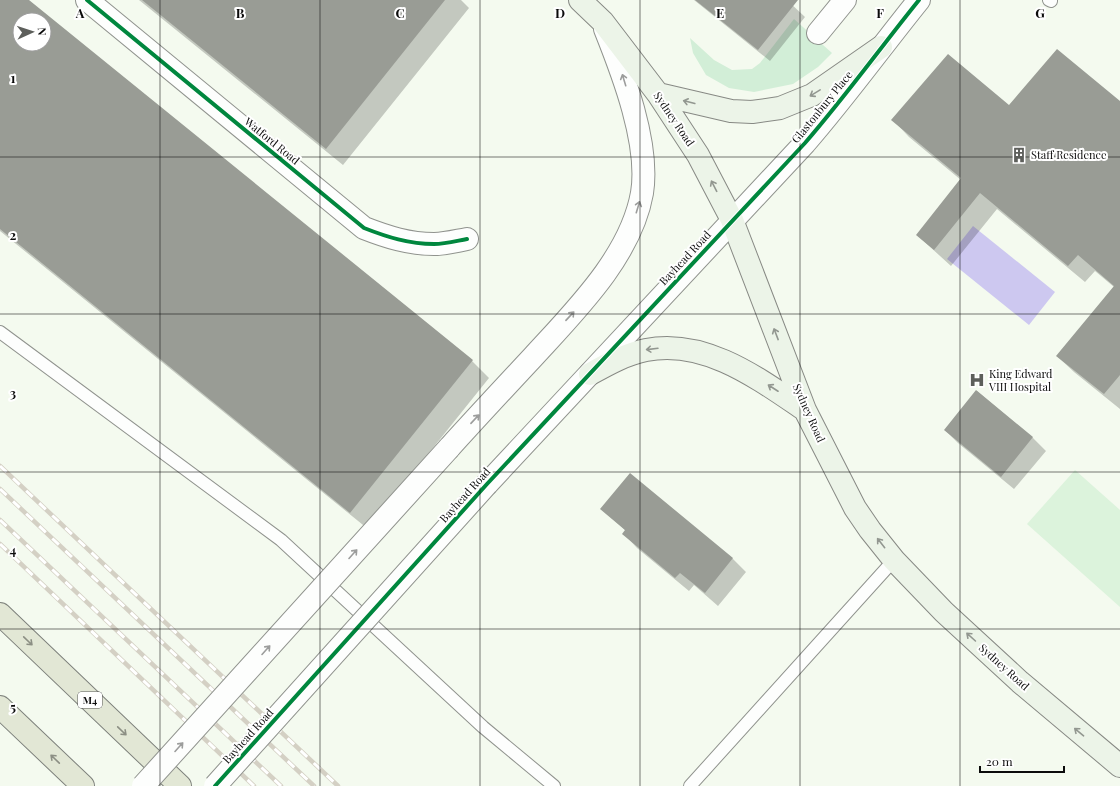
<svg xmlns="http://www.w3.org/2000/svg" width="1120" height="786" font-family="'Playfair Display',serif">
	<rect width="100%" height="100%" fill="#f4faef"/>
	<path fill="#d2eed7" d="M794 19 832 53 818 67 793 84 754 92 729 88 706 75 693 53 690 38 714 60 732 70 752 69 760 63Z"/>
	<path fill="#dcf3dc" d="M1075 470 1120 510V607L1027 524Z"/>
	<path fill="#cdc8f0" d="M973 226 1055 292 1029 325 947 259Z"/>
	<path fill="#0003" fill-rule="evenodd" d="M0 0H27L472 361 489 378 368 529 0 231ZM20 20H44V44H20Z
		M139 0H461L469 8 343 165Z
		M694 0H787L805 17 770 61Z
		M1120 102V409L1074 372 1057 356 1114 287 1095 271 1085 282 997 209 951 266 917 235 961 180 909 137 893 120 1009 107Z
		M977 391 1033 438 1046 451 1014 489 958 443 945 430Z
		M630 474 733 559 746 572 718 606 694 585 689 591 637 548 624 534 626 531 602 509Z"/>
	<path fill="#999c95" fill-rule="evenodd" d="M0 0H29L473 360 350 513 0 229ZM20 20H44V44H20Z
		M142 0H445L326 149Z
		M695 0H798L758 50Z
		M1057 49 1120 101V375L1104 394 1056 356 1114 286 1078 255 1068 266 980 193 934 250 916 235 961 178 891 120 948 54 1009 105Z
		M976 390 1033 437 1001 477 944 430Z
		M630 473 733 558 705 593 680 573 675 578 622 534 625 530 600 509Z"/>
	<g fill="none" stroke-linecap="round" stroke-linejoin="round">
		<defs>
			<path id="service" d="M1049 0 1051 1
				M0 332 281 540 483 727 554 786
				M690 786 894 560"/>
			<path id="minor" d="M87 0 364 228C387 237 409 244 434 244 445 244 456 241 467 239
				M818 33 845 0
				M449 448C477 417 505 387 533 357 575 311 631 256 642 193 650 144 623 74 605 29
				M487 484 805 143C845 97 881 47 919 0"/>
			<path id="secondary" d="M580 0 603 22 658 94 698 155 732 220 805 410 855 508 870 530 894 560 944 612 1020 682 1120 766
				M658 94 731 111 752 112 780 108 812 95 881 47
				M590 374C608 364 626 354 646 350 705 338 759 379 805 410"/>
			<path id="motorway" d="M0 614 180 786
				M0 707 83 786"/>
		</defs>
		<use href="#service" stroke="#90938e" stroke-width="14"/>
		<use href="#minor" stroke="#90938e" stroke-width="24"/>
		<use href="#secondary" stroke="#878984" stroke-width="24"/>
		<use href="#motorway" stroke="#7d807b" stroke-width="24"/>
		<use href="#service" stroke="#fdfefd" stroke-width="12"/>
		<use href="#minor" stroke="#fdfefd" stroke-width="22"/>
		<use href="#secondary" stroke="#ecf4e8" stroke-width="22"/>
		<use href="#motorway" stroke="#e2e7d5" stroke-width="22"/>
		<defs>
			<path id="rail" d="M0 466 338 786
				M0 489 314 786
				M0 520 281 786
				M0 544 254 786"/>
		</defs>
		<use href="#rail" stroke="#d4d0c4" stroke-width="4.5"/>
		<use href="#rail" stroke="#fff" stroke-width="3" stroke-dasharray="9" stroke-linecap="butt"/>
		<defs>
			<path id="minor-bridge" d="M143 786 449 448
				M215 786 487 484"/>
		</defs>
		<use href="#minor-bridge" stroke="#90938e" stroke-width="24" stroke-linecap="butt"/>
		<use href="#minor-bridge" stroke="#fdfefd" stroke-width="22"/>
		<defs>
			<path id="cycleway" d="M87 0 364 228C387 237 409 244 434 244 445 244 456 241 467 239
				M215 786 487 484 805 143C845 97 881 47 919 0"/>
		</defs>
		<use href="#cycleway" stroke="#fff" stroke-width="6"/>
		<use href="#cycleway" stroke="#00873e" stroke-width="4"/>
	</g>
	<defs><path id="oneway-shaft" d="M-6 0H5M1.5-3L5.5 0L1.5 3" fill="none" stroke-width="1.6" stroke-linecap="round" stroke-linejoin="round"/></defs>
	<g stroke="#9c9d9c">
		<use href="#oneway-shaft" transform="translate(624 80) rotate(-107)"/>
		<use href="#oneway-shaft" transform="translate(638 207) rotate(-73)"/>
		<use href="#oneway-shaft" transform="translate(570 316) rotate(-47)"/>
		<use href="#oneway-shaft" transform="translate(475 419) rotate(-47)"/>
		<use href="#oneway-shaft" transform="translate(353 554) rotate(-48)"/>
		<use href="#oneway-shaft" transform="translate(266 650) rotate(-48)"/>
		<use href="#oneway-shaft" transform="translate(179 747) rotate(-48)"/>
	</g>
	<g stroke="#929790">
		<use href="#oneway-shaft" transform="translate(815 93) rotate(149)"/>
		<use href="#oneway-shaft" transform="translate(689 102) rotate(-166)"/>
		<use href="#oneway-shaft" transform="translate(714 186) rotate(-117)"/>
		<use href="#oneway-shaft" transform="translate(776 334) rotate(-111)"/>
		<use href="#oneway-shaft" transform="translate(652 349) rotate(173)"/>
		<use href="#oneway-shaft" transform="translate(773 388) rotate(-147)"/>
		<use href="#oneway-shaft" transform="translate(881 543) rotate(-128)"/>
		<use href="#oneway-shaft" transform="translate(971 637) rotate(-138)"/>
		<use href="#oneway-shaft" transform="translate(1079 732) rotate(-140)"/>
	</g>
	<g stroke="#8c8f84">
		<use href="#oneway-shaft" transform="translate(28 641) rotate(44)"/>
		<use href="#oneway-shaft" transform="translate(122 731) rotate(44)"/>
		<use href="#oneway-shaft" transform="translate(55 759) rotate(-136)"/>
	</g>
	<path fill="none" stroke="#0b0b0b" stroke-width="1" stroke-opacity="0.55" d="M160 0V786M320 0V786M480 0V786M640 0V786M800 0V786M960 0V786M0 157H1120M0 314H1120M0 472H1120M0 629H1120"/>
	<defs>
		<symbol id="building-bare" viewBox="-9 -9 18 18"><path d="M-4-6H4V6H1V3H-1V6H-4ZM-2.5-4.3h1.7v1.8h-1.7ZM.8-4.3h1.7v1.8H.8ZM-2.5-1h1.7V.8h-1.7ZM.8-1h1.7V.8H.8Z" fill="#5d5f5b" stroke="#fff" stroke-width="2.5" paint-order="stroke"/></symbol>
		<symbol id="hospital-bare" viewBox="-9 -9 18 18"><path d="M-5-5h3v3.5h4V-5h3V5h-3V1.5h-4V5h-3Z" fill="#5d5f5b" stroke="#fff" stroke-width="2.5" paint-order="stroke"/></symbol>
	</defs>
	<g fill-rule="evenodd">
		<use href="#building-bare" x="1008" y="144" width="22" height="22"/>
		<use href="#hospital-bare" x="966" y="369" width="22" height="22"/>
	</g>
	<g text-anchor="middle" stroke-width="4" stroke-linejoin="round" paint-order="stroke">
		<rect fill="#fff" stroke="#545454" stroke-width="1" x="78" y="692" width="24" height="16" rx="3"/>
		<g font-size="10" font-weight="bold" fill="#0b0b0b">
			<text x="90" y="704">M4</text>
		</g>
		<g font-size="11" fill="#0b0b0b" stroke="#fff">
			<text transform="translate(822 107) rotate(-51)" y="4">Glastonbury Place</text>
			<text transform="translate(674 119) rotate(56)" y="4">Sydney Road</text>
			<text transform="translate(272 141) rotate(39)" y="4">Watford Road</text>
			<text transform="translate(685 258) rotate(-47)" y="4">Bayhead Road</text>
			<text transform="translate(809 413) rotate(66)" y="4">Sydney Road</text>
			<text transform="translate(465 495) rotate(-48)" y="4">Bayhead Road</text>
			<text transform="translate(1004 667) rotate(42)" y="4">Sydney Road</text>
			<text transform="translate(248 736) rotate(-48)" y="4">Bayhead Road</text>
		</g>
		<g font-size="11" fill="#0b0b0b" stroke="#fff" text-anchor="start">
			<text x="1031" y="159">Staff Residence</text>
			<text x="989" y="378">King Edward<tspan x="989" dy="13">VIII Hospital</tspan></text>
		</g>
	</g>
	<g font-size="13" text-anchor="middle" font-weight="bold" fill="#0b0b0b" stroke="#fff" stroke-width="4" stroke-linejoin="round" paint-order="stroke">
		<text x="80" y="18">A</text>
		<text x="240" y="18">B</text>
		<text x="400" y="18">C</text>
		<text x="560" y="18">D</text>
		<text x="720" y="18">E</text>
		<text x="880" y="18">F</text>
		<text x="1040" y="18">G</text>
		<text x="13" y="83">1</text>
		<text x="13" y="240">2</text>
		<text x="13" y="398">3</text>
		<text x="13" y="555">4</text>
		<text x="13" y="712">5</text>
	</g>
	<g transform="translate(32 32) rotate(87)"><circle r="19" fill="#ffffff" stroke="#9d9d9d"/>
	<path d="M0-3L7 15L0 10L-7 15Z" fill="#5d5f5b"/>
	<text y="-6" font-size="11" font-weight="bold" text-anchor="middle" fill="#0b0b0b">N</text>
	</g>
	<path d="M980 766v6h84v-6" fill="none" stroke="#0b0b0b" stroke-width="2"/>
	<text x="986" y="766" font-size="12" fill="#0b0b0b" stroke="#ffffff" stroke-width="3" paint-order="stroke">20 m</text>
</svg>
